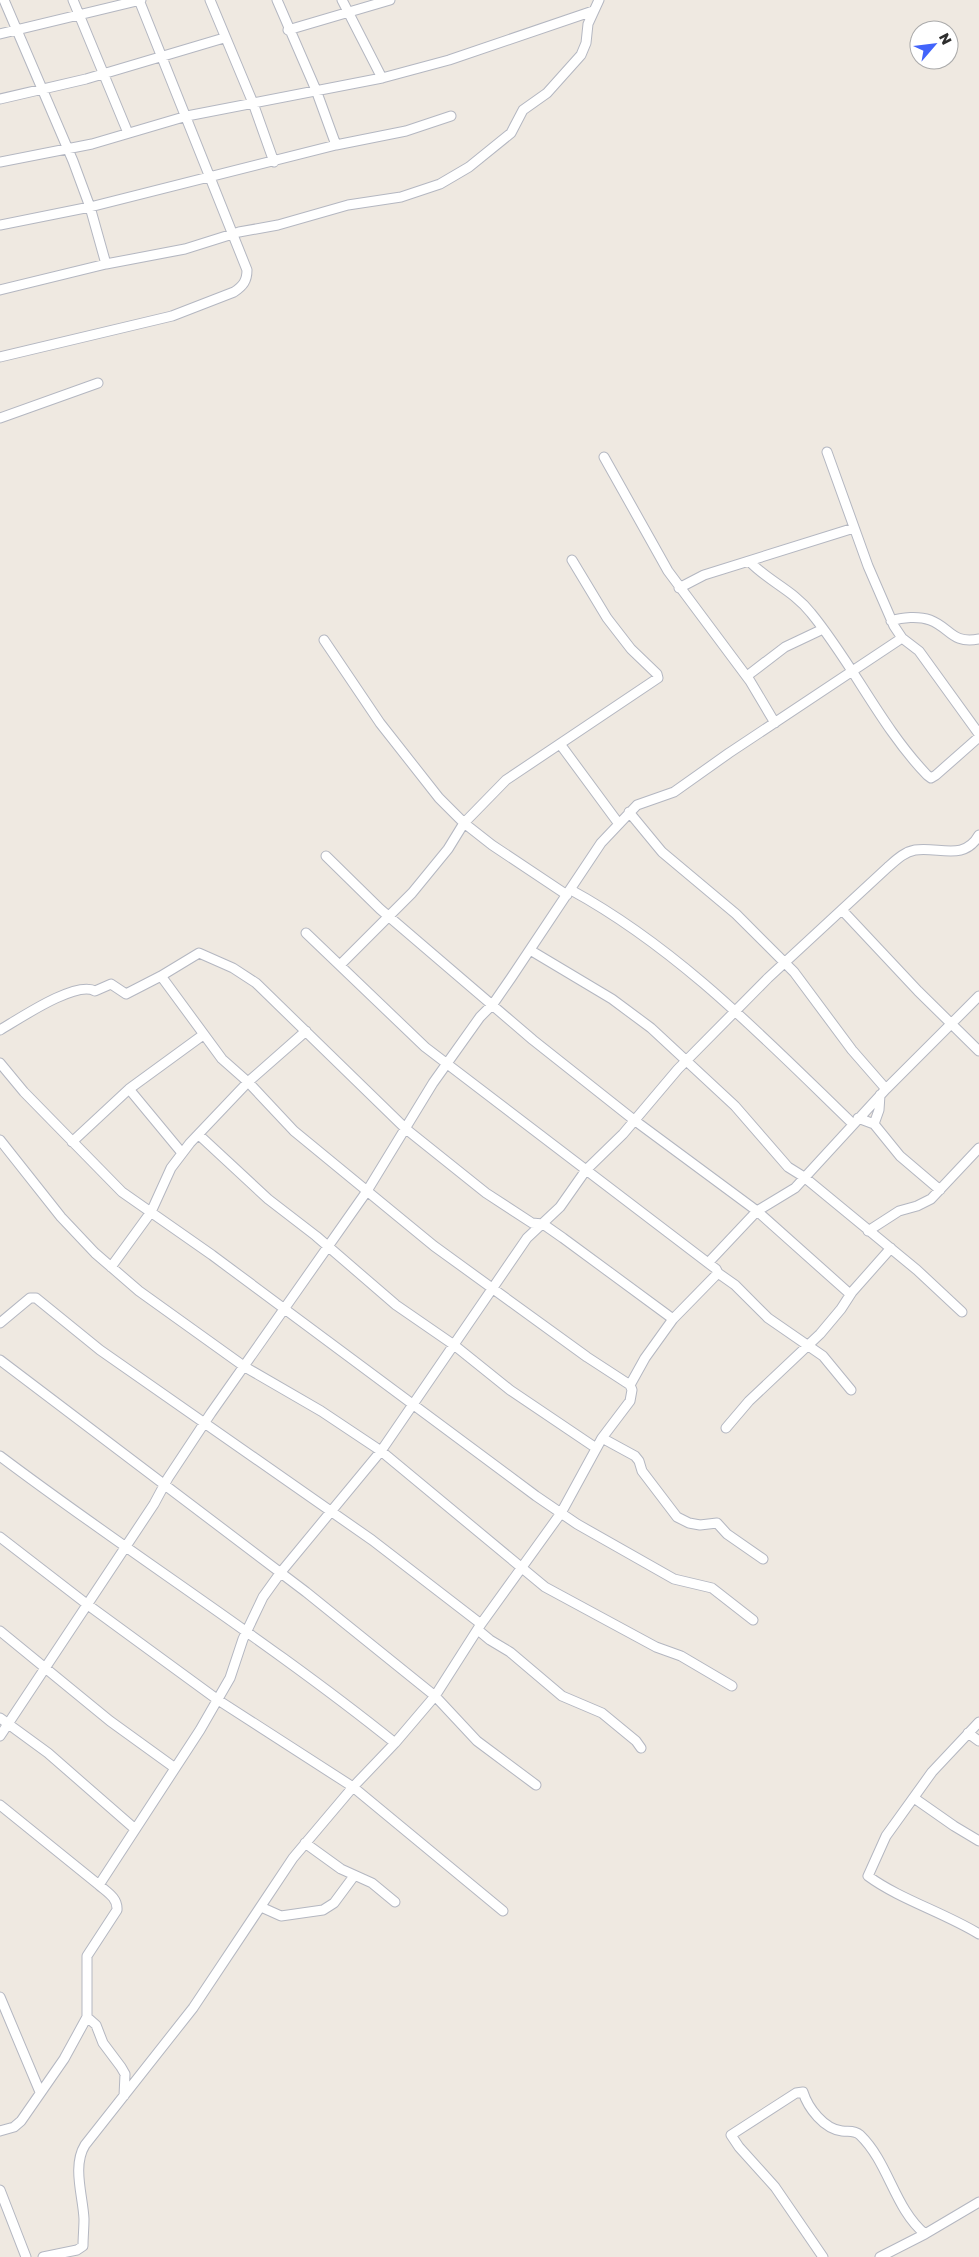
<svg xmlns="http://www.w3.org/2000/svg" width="979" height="2257" font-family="'Golos Text',sans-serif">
	<rect width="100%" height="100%" fill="#efe9e1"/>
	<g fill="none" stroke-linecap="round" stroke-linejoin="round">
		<defs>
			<path id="street" d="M4 0 73 161 90 207 106 264
				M73 0 128 133
				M210 0 253 103 274 162
				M277 0 316 90 336 145
				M342 0 382 78
				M288 30 390 0
				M0 34 141 0
				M0 99 86 79 224 38
				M0 162 92 144 187 116 382 78 449 60 593 11
				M0 225 90 207 336 145 406 131 451 116
				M0 290 106 264 185 249 239 232 278 225 348 205 401 197 440 184 469 167 511 133 523 110 547 93 581 55 586 43 588 24 599 0
				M0 357 172 316 234 292C243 286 247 281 247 270L139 0
				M0 418 98 383
				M827 452 868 566 894 626 902 638 919 651 979 734
				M604 457 668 571 750 681 775 723
				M750 562C768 581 794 591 811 613 853 664 881 727 927 775L931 778 936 775 979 737
				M679 588 704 575 854 528
				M891 621C902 617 919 616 930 620 951 628 951 644 979 639
				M324 640 380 723 439 798 464 823 492 845 567 895
				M747 676 785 647 823 629
				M560 744 619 824
				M629 812 662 852 736 914 794 972 852 1050 886 1089
				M326 856 380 909 533 1040 634 1120 757 1211 850 1294
				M571 890C679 949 765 1039 853 1124
				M842 910 918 991 979 1051
				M306 933 425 1047 716 1269 718 1273 735 1285 768 1318 823 1356 851 1390
				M530 950 612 999 651 1028 735 1106 788 1167 804 1177 917 1270 962 1312
				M340 965 412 893 448 849 464 823 506 780 658 678 657 674 631 649 607 618 572 560
				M0 1030C19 1019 76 980 95 991L111 984 126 994 161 976
				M0 1063 24 1092 122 1192 212 1255 536 1496 577 1524 674 1579 712 1588 753 1620
				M129 1089 182 1153
				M858 1118 874 1124 900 1156 940 1190
				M874 1124 879 1110 880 1095
				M199 1135 268 1199 316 1236 396 1305 454 1345 510 1390 596 1448
				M0 1140 61 1217 95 1253 139 1291 245 1367 321 1411 381 1451 545 1587 656 1647 681 1656 732 1686
				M72 1142 129 1089 203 1035
				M868 1231 899 1211 917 1206 931 1199 979 1148
				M708 1263 757 1211 795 1188 886 1089 979 996
				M111 1267 151 1212 171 1168 190 1143 248 1082 306 1031
				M0 1323 30 1298H36L100 1350 372 1540 481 1624
				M0 1360 306 1592 435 1696 477 1741 536 1785
				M630 1385 587 1357 434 1246 294 1131 248 1082 222 1059 161 976 199 953 233 968 256 983 406 1129 486 1193 532 1223 543 1224 563 1238 673 1319
				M726 1428 749 1401 820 1334 841 1309 852 1292 891 1248
				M602 1438 635 1456 639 1461 642 1471 677 1517 689 1523 700 1525 717 1523 727 1534 763 1559
				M0 1456C130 1554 268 1641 395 1743L435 1696 481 1624 561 1513 602 1438 630 1401 632 1390 630 1385 645 1358 673 1319 718 1273
				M0 1537 88 1605 218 1700 353 1787 503 1911
				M478 1630 490 1640 510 1652 562 1696 602 1713 636 1741 641 1748
				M0 1631 110 1721 175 1768
				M0 1718 48 1753 135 1829
				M979 1722 932 1772 886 1836 868 1876C899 1899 945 1913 979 1934
				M968 1733 979 1741
				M0 1736 154 1504 168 1478 211 1413 367 1191 433 1083 480 1017 493 1004 511 978 601 843 637 805 674 792 729 753 902 638
				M914 1798 954 1826 979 1841
				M0 1805 99 1885 200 1730 230 1678 243 1639 263 1597 281 1572 381 1451 527 1238 560 1207 586 1170 623 1134 678 1069 768 978 888 867C896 860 904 852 915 850 938 846 964 862 979 835
				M305 1843 341 1869 372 1883 395 1902
				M261 1907 281 1916 323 1910 334 1903 354 1876
				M0 1997 40 2092
				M87 2017 96 2025 103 2043 121 2067 125 2074 124 2096
				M0 2131 14 2127 21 2121 64 2059 87 2017V1956L117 1910C118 1898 107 1892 99 1885
				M0 2190 26 2257
				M43 2257 77 2250 83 2246C83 2237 84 2228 84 2219 83 2196 72 2166 85 2145L193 2008 293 1858 353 1787 395 1743
				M823 2257 775 2187 739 2147 731 2135 796 2093 803 2092C808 2108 824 2129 842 2131 849 2132 854 2130 860 2135 889 2163 894 2208 925 2234
				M880 2257 925 2234 979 2202"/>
		</defs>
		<use href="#street" stroke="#b4b7c1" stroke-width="11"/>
		<use href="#street" stroke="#fff" stroke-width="9"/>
	</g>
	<g transform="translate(934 45) rotate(62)"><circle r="24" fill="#ffffff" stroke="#ababab"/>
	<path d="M0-4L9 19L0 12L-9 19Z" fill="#4264fb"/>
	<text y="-8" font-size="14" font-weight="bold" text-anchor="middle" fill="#2e2e2e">N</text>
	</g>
</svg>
